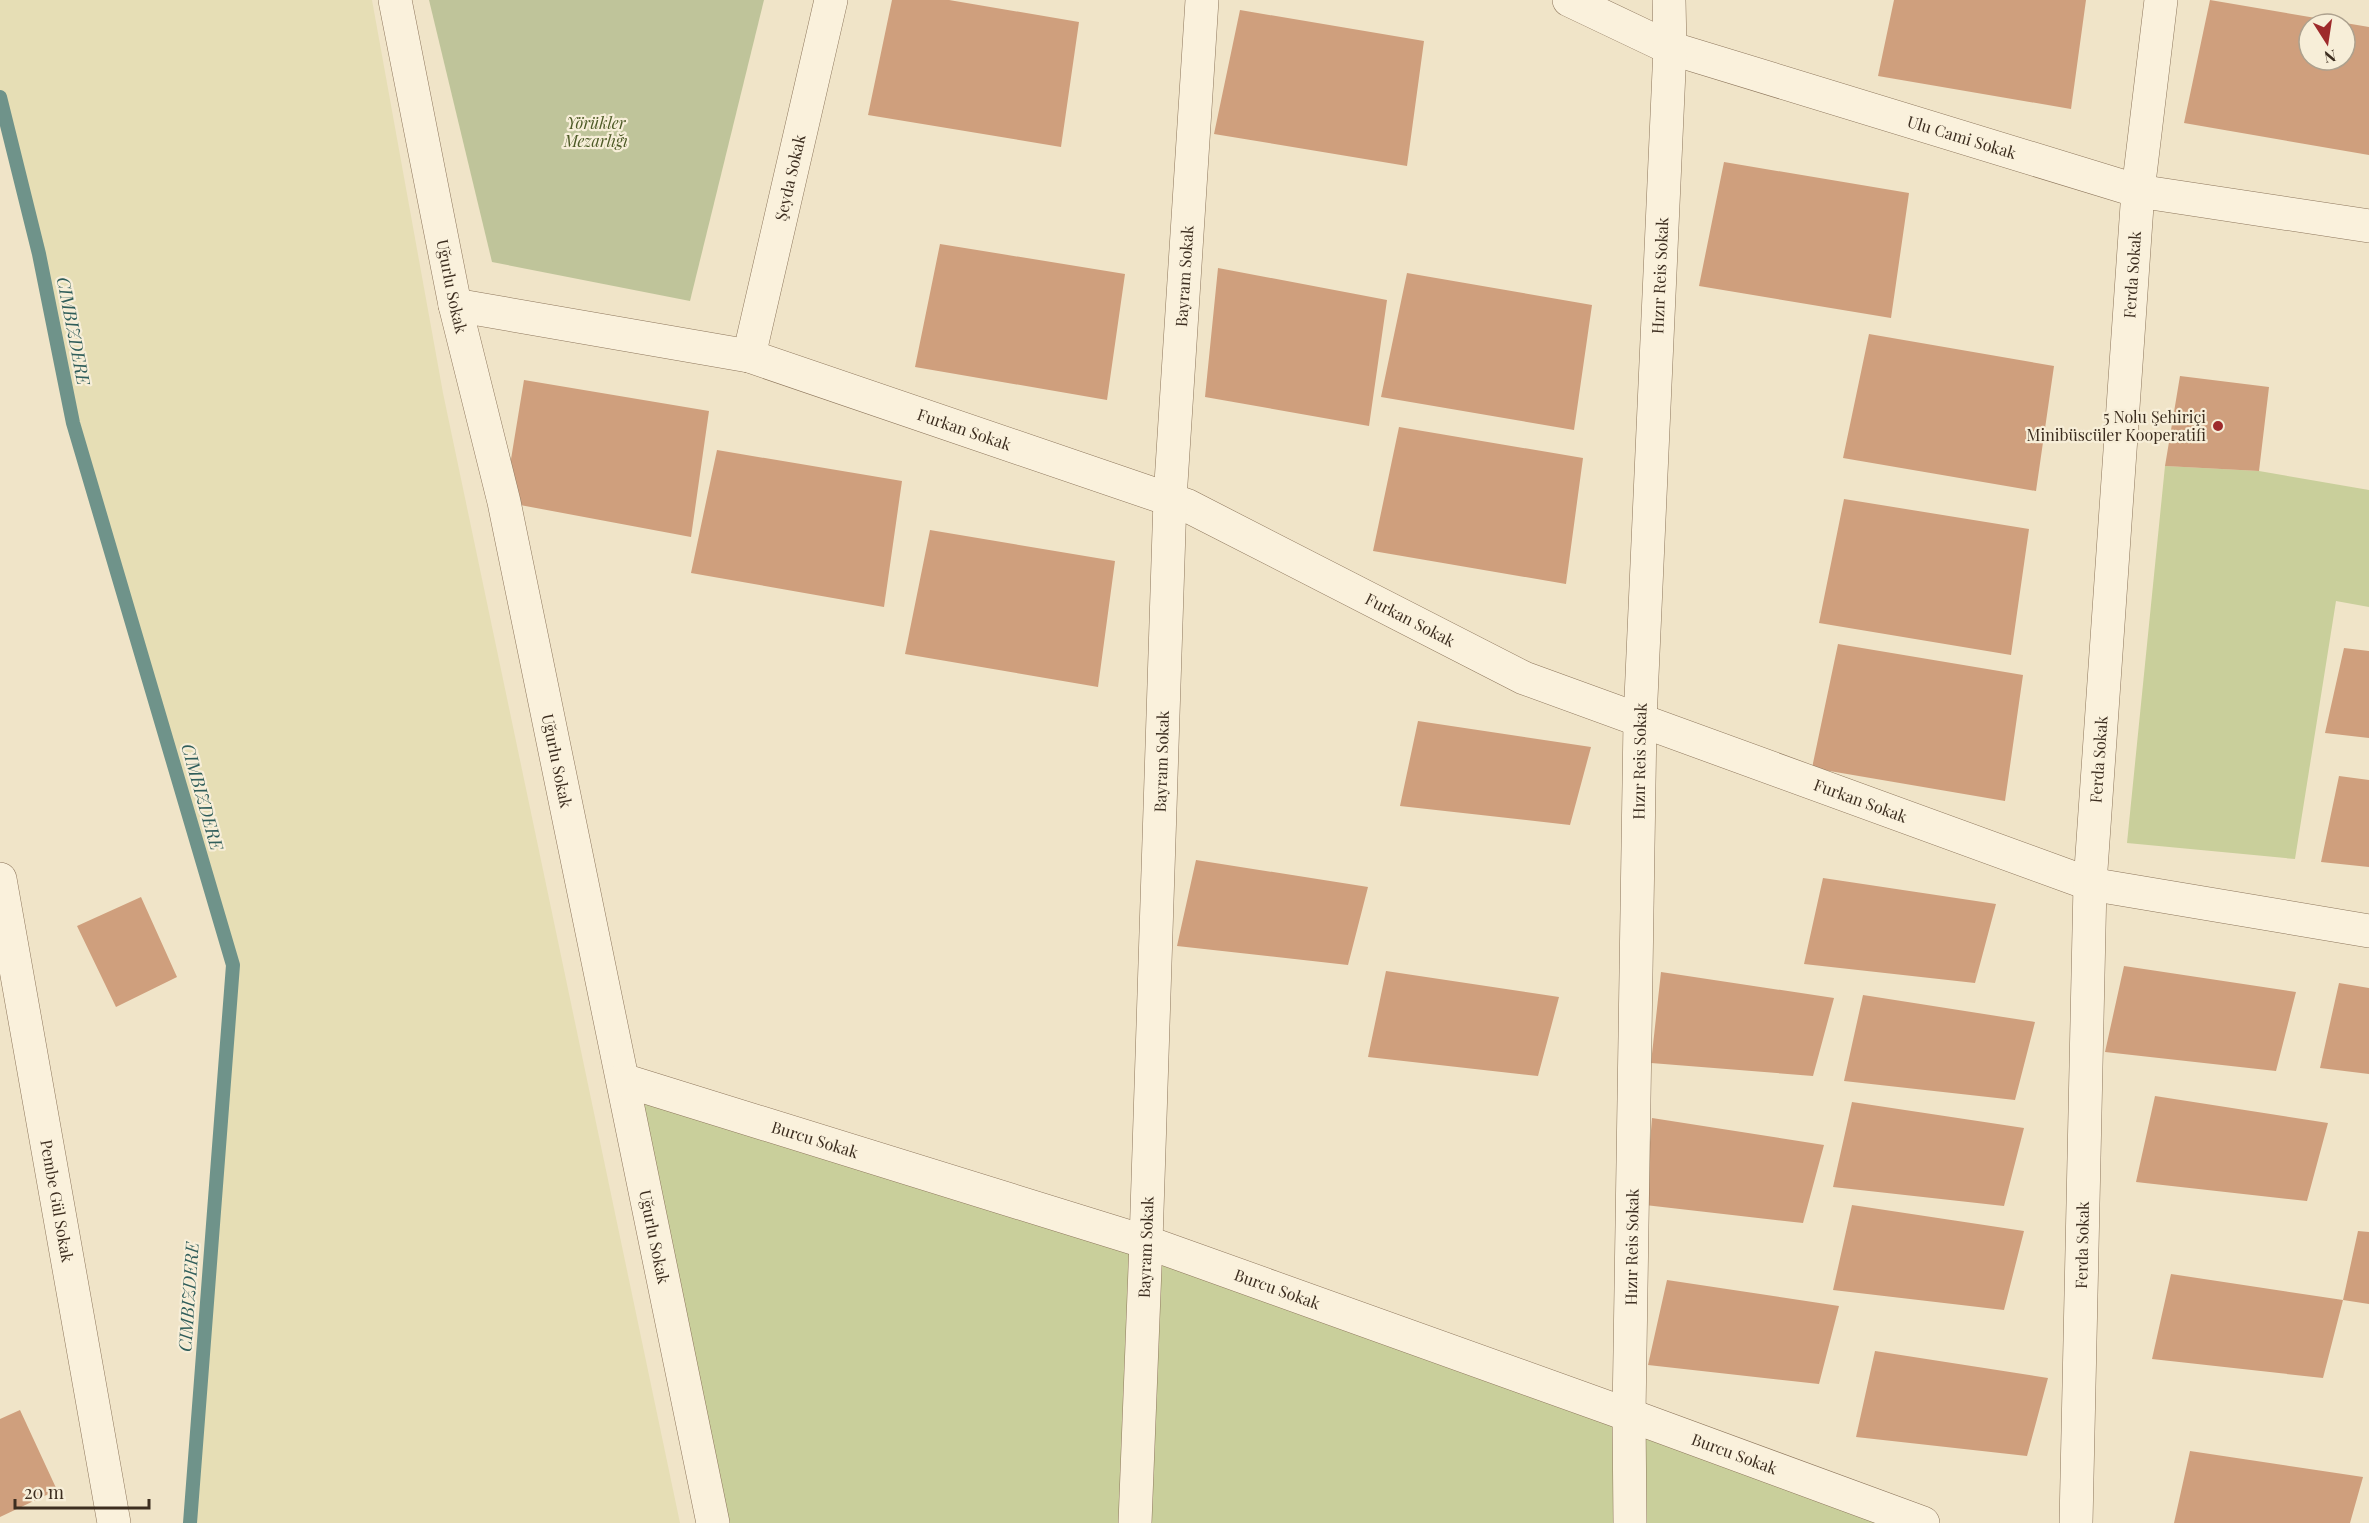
<svg xmlns="http://www.w3.org/2000/svg" width="2369" height="1523" font-family="'Playfair Display',serif">
	<rect width="100%" height="100%" fill="#f0e4c8"/>
	<path fill="#e6deb5" d="M0 0H372L443 393 680 1523H190L233 965 73 423 39 254 0 98Z"/>
	<path fill="#c9cf9b" d="M2165 466 2259 471 2369 490V607L2336 601 2295 859 2127 843Z
		M623 1080 1923 1523H713Z"/>
	<path fill="#bfc49a" d="M429 0H764L690 301 492 262Z"/>
	<g fill="none" stroke-linecap="round" stroke-linejoin="round">
		<path stroke="#6f938a" stroke-width="14" d="M0 97 39 254 73 423 233 965 190 1523"/>
	</g>
	<path fill="#cf9f7d" fill-rule="evenodd" d="M892 0H949L1079 22 1061 147 868 115Z
		M1894 0H2086L2071 109 1878 76Z
		M2210 0 2369 27V155L2184 123ZM2309 24H2345V60H2309Z
		M1240 10 1424 41 1407 166 1214 134Z
		M1724 162 1909 193 1891 318 1699 286Z
		M940 244 1125 274 1107 400 915 367Z
		M1218 268 1387 300 1369 426 1205 397Z
		M1407 273 1592 305 1574 430 1381 397Z
		M1869 334 2054 366 2036 491 1843 458Z
		M2180 376 2269 387 2259 471 2165 466Z
		M524 380 709 411 691 537 504 502Z
		M1399 427 1583 458 1566 584 1373 551Z
		M717 450 902 481 884 607 691 573Z
		M1844 499 2029 529 2011 655 1819 623Z
		M930 530 1115 561 1098 687 905 654Z
		M1838 644 2023 675 2005 801 1812 768Z
		M2344 648 2369 651V738L2325 733Z
		M1418 721 1591 747 1570 825 1400 806Z
		M2339 776 2369 780V867L2321 862Z
		M1196 860 1368 887 1348 965 1177 946Z
		M1823 878 1996 904 1975 983 1804 964Z
		M141 897 177 977 116 1007 77 926Z
		M2124 966 2296 992 2276 1071 2105 1052Z
		M1386 971 1559 997 1538 1076 1368 1057Z
		M1661 972 1834 998 1813 1076 1651 1063Z
		M2339 983 2369 988V1074L2320 1068Z
		M1863 995 2035 1022 2015 1100 1844 1081Z
		M2155 1096 2328 1123 2307 1201 2136 1182Z
		M1852 1102 2024 1128 2004 1206 1833 1187Z
		M1652 1118 1824 1145 1803 1223 1645 1205Z
		M1852 1205 2024 1231 2004 1310 1833 1290Z
		M2358 1231 2369 1232V1304L2343 1300 2323 1378 2152 1359 2171 1274 2343 1300Z
		M1667 1280 1839 1306 1819 1384 1648 1365Z
		M1875 1351 2048 1378 2027 1456 1856 1437Z
		M20 1410 57 1490 0 1517V1419Z
		M2190 1451 2363 1477 2350 1523H2174Z"/>
	<g fill="none" stroke-linecap="round" stroke-linejoin="round">
		<defs>
			<g id="minor">
				<path id="s1" d="M395 0 455 305 504 502 713 1523"/>
				<path id="s2" d="M1569 0 1670 48 2138 191 2369 226"/>
				<path id="s3" d="M455 305 749 356 1186 505 1524 678 2090 884 2369 931"/>
				<path id="s4" d="M749 356 831 0"/>
				<path id="s5" d="M0 879 114 1523"/>
				<path id="s6" d="M623 1080 1146 1242 1629 1415 1923 1523"/>
				<path id="s7" d="M1135 1523 1146 1242 1170 499 1202 0"/>
				<path id="s8" d="M1630 1523 1629 1415 1640 721 1670 48 1669 0"/>
				<path id="s9" d="M2076 1523 2090 884 2138 191 2161 0"/>
			</g>
		</defs>
		<use href="#minor" stroke="#8d765c" stroke-width="34"/>
		<use href="#minor" stroke="#faf1dc" stroke-width="33"/>
	</g>
	<circle fill="#9e2a2b" stroke="#f7eed8" stroke-width="2" cx="2218" cy="426" r="6"/>
	<g text-anchor="middle" stroke-width="4.5" stroke-linejoin="round" paint-order="stroke">
		<g font-size="16" font-style="italic" fill="#4d5a26" stroke="#f7eed8">
			<text x="596" y="129">Yörükler<tspan x="596" dy="18">Mezarlığı</tspan></text>
		</g>
		<g font-size="16" fill="#3d2e20" stroke="#f7eed8">
			<text dy="6" stroke="none"><textPath href="#s2" startOffset="417">Ulu Cami Sokak</textPath></text>
			<text dy="6" stroke="none"><textPath href="#s4" startOffset="183">Şeyda Sokak</textPath></text>
			<text dy="6" stroke="none"><textPath href="#s7" startOffset="1248">Bayram Sokak</textPath></text>
			<text dy="6" stroke="none"><textPath href="#s8" startOffset="1248">Hızır Reis Sokak</textPath></text>
			<text dy="6" stroke="none"><textPath href="#s9" startOffset="1250">Ferda Sokak</textPath></text>
			<text dy="6" stroke="none"><textPath href="#s1" startOffset="292">Uğurlu Sokak</textPath></text>
			<text dy="6" stroke="none"><textPath href="#s3" startOffset="526">Furkan Sokak</textPath></text>
			<text dy="6" stroke="none"><textPath href="#s3" startOffset="1012">Furkan Sokak</textPath></text>
			<text dy="6" stroke="none"><textPath href="#s9" startOffset="764">Ferda Sokak</textPath></text>
			<text dy="6" stroke="none"><textPath href="#s1" startOffset="778">Uğurlu Sokak</textPath></text>
			<text dy="6" stroke="none"><textPath href="#s7" startOffset="762">Bayram Sokak</textPath></text>
			<text dy="6" stroke="none"><textPath href="#s8" startOffset="762">Hızır Reis Sokak</textPath></text>
			<text dy="6" stroke="none"><textPath href="#s3" startOffset="1498">Furkan Sokak</textPath></text>
			<text dy="6" stroke="none"><textPath href="#s6" startOffset="201">Burcu Sokak</textPath></text>
			<text dy="6" stroke="none"><textPath href="#s5" startOffset="327">Pembe Gül Sokak</textPath></text>
			<text dy="6" stroke="none"><textPath href="#s1" startOffset="1264">Uğurlu Sokak</textPath></text>
			<text dy="6" stroke="none"><textPath href="#s9" startOffset="278">Ferda Sokak</textPath></text>
			<text dy="6" stroke="none"><textPath href="#s7" startOffset="276">Bayram Sokak</textPath></text>
			<text dy="6" stroke="none"><textPath href="#s8" startOffset="276">Hızır Reis Sokak</textPath></text>
			<text dy="6" stroke="none"><textPath href="#s6" startOffset="687">Burcu Sokak</textPath></text>
			<text dy="6" stroke="none"><textPath href="#s6" startOffset="1173">Burcu Sokak</textPath></text>
		</g>
		<g font-size="16" fill="#3d2e20" stroke="#f7eed8" text-anchor="end">
			<text x="2206" y="423">5 Nolu Şehiriçi<tspan x="2206" dy="18">Minibüscüler Kooperatifi</tspan></text>
		</g>
		<g font-size="18" font-style="italic" fill="#2f5d5a" stroke="#f7eed8">
			<text transform="translate(73 331) rotate(79)" y="6">CIMBIZDERE</text>
			<text transform="translate(202 797) rotate(74)" y="6">CIMBIZDERE</text>
			<text transform="translate(189 1297) rotate(-86)" y="6">CIMBIZDERE</text>
		</g>
	</g>
	<g transform="translate(2327 42) rotate(168)"><circle r="28" fill="#f7eed8" stroke="#ada18e" stroke-width="1.5"/>
	<path d="M0-4.5L10 22L0 15L-10 22Z" fill="#9e2a2b"/>
	<text y="-9" font-size="16" font-weight="bold" text-anchor="middle" fill="#3d2e20">N</text>
	</g>
	<path d="M15 1499v9h134v-9" fill="none" stroke="#3d2e20" stroke-width="3"/>
	<text x="24" y="1499" font-size="18" fill="#3d2e20" stroke="#f7eed8" stroke-width="4.5" paint-order="stroke">20 m</text>
</svg>
